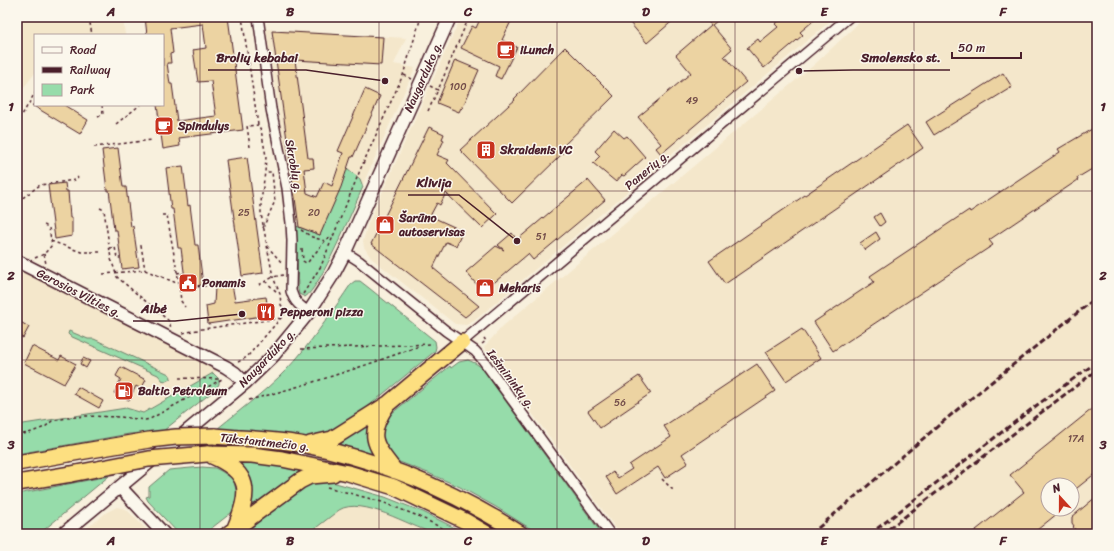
<svg xmlns="http://www.w3.org/2000/svg" width="1114" height="551" font-family="Sriracha,sans-serif">
	<rect width="100%" height="100%" fill="#f8f0dd"/>
	<filter id="ink" filterUnits="userSpaceOnUse"><feTurbulence type="fractalNoise" baseFrequency=".025" numOctaves="2"/><feDisplacementMap in="SourceGraphic" scale="8" xChannelSelector="R" yChannelSelector="G"/><feConvolveMatrix kernelMatrix="1 2 1 2 8 2 1 2 1" color-interpolation-filters="sRGB"/></filter>
	<g filter="url(#ink)">
		<path fill="#f4e7cb" fill-rule="evenodd" d="M17 17H123L125 35H35V73L17 96Z
			M461 17H835L474 321 466 325 455 324 371 258 364 247 363 241 368 224Z
			M865 17H1097V534H620L484 347 503 326 815 64ZM1048 485H1072V509H1048Z
			M266 29 406 38 394 64 415 68 334 249 311 291 305 297 299 294 298 292 297 230Z
			M17 265 219 370 143 413 126 408 17 425Z
			M351 505H360L397 518 434 534H308L339 510 344 507Z
			M117 507 126 509 151 534H80L107 512Z"/>
		<path fill="#96dcaa" stroke="#707e6a" d="M347 168 360 179 363 187C354 206 320 289 305 297L299 294 298 289 296 226 320 235Z
			M355 281H360L369 288 435 341 436 347 435 351 342 428 316 438 217 429C245 406 274 385 297 358 317 334 334 309 351 284Z
			M69 331 88 339H94L169 374 171 377 170 379 164 382 158 375 70 336 68 334Z
			M468 360 475 363 481 367 602 534H539L496 507 460 487 428 473 397 461 390 456 385 451 380 433 385 421 391 414 450 366 451 368 459 362Z
			M213 373 219 379V384L216 389 163 431 129 434 17 454V425L126 408 143 413Z
			M374 417 370 442 373 455 336 448Z
			M233 461 268 464 303 471 247 513Z
			M202 467 215 468 221 471 233 479 237 493 235 509 231 513 204 534H179L148 501 146 497 149 496V487L169 470Z
			M109 476 39 534H17V494Z
			M325 480 385 497 423 512 467 534C457 534 441 536 433 533 409 526 362 496 339 510L308 534H239L308 482Z"/>
		<path fill="#ecd3a2" stroke="#4a1f2b" fill-rule="evenodd" d="M145 17H228L243 130 179 138 180 146 163 149 157 105H163V35H147ZM203 24 206 48 193 50 198 82 211 81 216 116 177 121 172 84H170L167 63H171L170 54 173 53 170 28Z
			M481 17H513L502 40 517 47 501 79 495 76 499 66 461 48 472 26 476 28Z
			M625 17H677L647 43Z
			M704 17H722L712 25 732 49 724 56 746 82 661 154 656 148 661 144 638 117 691 73 676 55 711 25Z
			M784 17H818L800 32 803 35 764 68 747 48 758 39 760 42 778 27 775 24Z
			M272 31 383 37 381 65 295 60 308 158H313L314 168 304 169 307 193 317 197 324 182 332 186 343 153 338 151 365 89 380 96 353 157H351L341 187 320 235 299 227Z
			M565 47 614 96 559 150 563 153 512 203 460 150 509 105 515 100 514 99Z
			M455 60 479 70 462 109 461 108 459 112 437 103Z
			M1003 73 1012 87 934 135 926 122Z
			M32 105H64L88 120 80 134Z
			M907 125 923 148 725 284 709 261Z
			M1097 126V166L1077 178 1078 180 989 240 993 245 833 351 814 322 874 282 870 276 969 210 970 212 1060 152 1058 149Z
			M429 127 444 134 442 139 444 140 437 155 449 160 447 163 497 214 482 228 446 193 440 205 437 203 430 216 463 231 456 246 446 242 433 268 479 306 465 317 371 244Z
			M614 129 624 138 627 136 645 157 624 176 622 175 616 182 593 163 600 156 595 151Z
			M118 148 123 187H126L131 227 133 226 139 267 122 269 117 230H114L109 190H107L102 150Z
			M247 157 263 273 242 276 226 160Z
			M183 166 188 206 190 205 195 245H198L203 285 186 287 181 248H178L173 209H171L166 168Z
			M588 180 605 200 533 260 528 254 483 292 466 272 496 246 504 250 498 245 512 233 517 240Z
			M65 183 66 191H68L70 218H72V236L55 239 48 185Z
			M880 213 885 222 880 226 874 217Z
			M876 232 880 239 865 250 860 243Z
			M232 284 235 301 266 297 269 315 208 324 206 306 214 304 215 287Z
			M17 320 29 327 23 338 17 335Z
			M802 329 821 358 786 381 766 352Z
			M32 346 59 360 61 356 76 364 64 384 24 363Z
			M83 358 90 361 86 368 80 364Z
			M757 364 775 391 682 454 688 463 665 478 658 467 617 494 606 477 613 472 618 478 632 469 629 465 671 437 664 426Z
			M121 367 146 380 141 389 136 386 129 400 114 393 121 379 116 376Z
			M639 376 651 393 600 428 588 411Z
			M78 387 103 401 99 408 74 394Z
			M1097 405V472L1072 492V485H1048V509H1063L1032 534H971L1024 492 1010 475Z
			M1097 496V523L1084 534H1079L1073 527 1074 526 1072 523V517Z"/>
		<g fill="none" stroke-linecap="round" stroke-linejoin="round">
			<defs>
				<path id="minor" d="M258 17 271 109 287 188 291 223 292 241 291 291C294 302 300 306 309 312
					M345 252 359 261 446 331 475 351 483 360 610 534
					M462 342 849 17"/>
				<path id="secondary" d="M17 261 226 367 235 373 245 383
					M120 487 164 534
					M63 534 245 383 273 356 309 312 334 273 345 252 450 17"/>
				<path id="trunk" d="M387 405C366 436 374 444 395 471
					M214 436C245 439 276 439 305 445 382 460 455 492 521 534
					M310 444 332 439 389 403 462 342
					M207 454 252 455 282 459 348 473 394 487 465 521 487 534
					M212 456C252 473 250 492 235 528
					M17 463 68 454
					M17 483 71 474
					M228 534 300 481 310 476 333 474"/>
			</defs>
			<use href="#minor" stroke="#4a1f2b" stroke-width="12"/>
			<use href="#secondary" stroke="#4a1f2b" stroke-width="15"/>
			<use href="#trunk" stroke="#4a1f2b" stroke-width="18"/>
			<path stroke="#4a1f2b" stroke-width="1.5" stroke-dasharray="3 3" stroke-linecap="butt" d="M89 17 92 35
				M404 75 412 79
				M430 86 438 90 469 17
				M428 111 438 90
				M17 116 22 115 35 93
				M98 117 103 114 102 105
				M116 124 140 105
				M94 147 152 140
				M250 147 247 126 258 125
				M17 200 24 197 40 185 75 180 78 177
				M100 208 104 210 111 259 117 277 169 321 171 328
				M162 215H167L179 283
				M263 228 275 201 272 172H265
				M301 230 312 237 325 241
				M51 241 81 252H101
				M141 245 145 270
				M267 246 282 263
				M110 248 115 247 117 258H120
				M302 249 303 261 306 263 308 262 325 241 333 235
				M44 254 46 264
				M35 258 44 254 52 245 49 228 43 224
				M177 273 182 272V277L185 276
				M103 274 145 270 179 284 181 301 185 307
				M265 281 278 293
				M259 285 273 277 283 275
				M179 289 236 282
				M303 294 321 266 361 168 403 75 421 17
				M183 333 202 329 282 318
				M482 344 486 341 484 338
				M301 349 433 344
				M238 362 247 357 287 311 281 305 280 294 273 277 261 214V202L265 172 266 156 261 130 258 125 242 17
				M179 378 220 379
				M249 400C308 385 365 366 422 345
				M17 435 29 433 45 427 52 421 67 418 85 416 121 417 145 420 150 419 222 379
				M662 479 673 490
				M327 487 382 502 418 516 454 534"/>
			<use href="#minor" stroke="#fbf7ec" stroke-width="9"/>
			<use href="#secondary" stroke="#fbf7ec" stroke-width="12"/>
			<use href="#trunk" stroke="#fddf80" stroke-width="15"/>
			<path stroke="#4a1f2b" stroke-width="3" stroke-dasharray="6 3" stroke-linecap="butt" d="M811 534 958 409 1097 297
				M870 534 1037 405 1097 362
				M882 534 1097 370"/>
			<defs>
				<path id="trunk-bridge" d="M68 454 149 440 176 437 214 436
					M71 474 149 459 207 454"/>
			</defs>
			<use href="#trunk-bridge" stroke="#4a1f2b" stroke-width="18" stroke-linecap="butt"/>
			<use href="#trunk-bridge" stroke="#fddf80" stroke-width="15"/>
		</g>
	</g>
	<path fill="none" stroke="#4a1f2b" stroke-width="1" stroke-opacity="0.55" d="M200 17V534M379 17V534M557 17V534M735 17V534M914 17V534M17 191H1097M17 360H1097"/>
	<defs>
		<symbol id="cafe-square" viewBox="-11 -11 22 22"><rect x="-9" y="-9" width="18" height="18" rx="4" fill="#c8321e" stroke="#fbf7ec"/><path d="M-5.5-4.5H6V0H3Q3 3.5 0 3.5H-2.5Q-5.5 3.5-5.5 0ZM3-3.2v2h1.7v-2ZM-6 4.5H4V6H-6Z" fill="#fff"/></symbol>
		<symbol id="building-square" viewBox="-11 -11 22 22"><rect x="-9" y="-9" width="18" height="18" rx="4" fill="#c8321e" stroke="#fbf7ec"/><path d="M-4-6H4V6H1V3H-1V6H-4ZM-2.5-4.3h1.7v1.8h-1.7ZM.8-4.3h1.7v1.8H.8ZM-2.5-1h1.7V.8h-1.7ZM.8-1h1.7V.8H.8Z" fill="#fff"/></symbol>
		<symbol id="shop-square" viewBox="-11 -11 22 22"><rect x="-9" y="-9" width="18" height="18" rx="4" fill="#c8321e" stroke="#fbf7ec"/><path d="M-5-2.5h2.3a2.7 3.5 0 0 1 5.4 0H5L5.5 6h-11ZM-1.5-2.5h3a1.5 2.3 0 0 0-3 0Z" fill="#fff"/></symbol>
		<symbol id="civic-square" viewBox="-11 -11 22 22"><rect x="-9" y="-9" width="18" height="18" rx="4" fill="#c8321e" stroke="#fbf7ec"/><path d="M-.6-6.5H3V-4.5H.6V-3L4-1V1h2V6H-6V1h2V-1L-.6-3ZM-1.2 2.5V6h2.4V2.5Z" fill="#fff"/></symbol>
		<symbol id="restaurant-square" viewBox="-11 -11 22 22"><rect x="-9" y="-9" width="18" height="18" rx="4" fill="#c8321e" stroke="#fbf7ec"/><path d="M-5-6h1v4h1v-4h1v4h1v-4h1v5L-1.5 .5V6h-2V.5L-5-1ZM5-6V6H3V1.5H1.5Q1.5-4 5-6Z" fill="#fff"/></symbol>
		<symbol id="fuel-square" viewBox="-11 -11 22 22"><rect x="-9" y="-9" width="18" height="18" rx="4" fill="#c8321e" stroke="#fbf7ec"/><path d="M-5.5-6h7V0h2V4h1.3V-2.5L3-4.5l.8-.8L6-3V5H2.5V1h-1V6h-7ZM-4.2-4.7v3.2H.2V-4.7Z" fill="#fff"/></symbol>
	</defs>
	<g fill-rule="evenodd">
		<use href="#cafe-square" x="495" y="39" width="22" height="22"/>
		<use href="#cafe-square" x="153" y="115" width="22" height="22"/>
		<use href="#building-square" x="475" y="139" width="22" height="22"/>
		<use href="#shop-square" x="374" y="214" width="22" height="22"/>
		<use href="#civic-square" x="177" y="272" width="22" height="22"/>
		<use href="#shop-square" x="474" y="277" width="22" height="22"/>
		<use href="#restaurant-square" x="255" y="301" width="22" height="22"/>
		<use href="#fuel-square" x="113" y="380" width="22" height="22"/>
	</g>
	<g text-anchor="middle" stroke-width="3" stroke-linejoin="round" paint-order="stroke">
		<g font-size="10" fill="#724c49">
			<text x="458" y="90">100</text>
			<text x="692" y="104">49</text>
			<text x="244" y="216">25</text>
			<text x="314" y="216">20</text>
			<text x="541" y="240">51</text>
			<text x="620" y="406">56</text>
			<text x="1076" y="442">17A</text>
		</g>
		<g font-size="12" font-weight="bold" fill="#4a1f2b" stroke="#fbf7ec" text-anchor="start">
			<text x="520" y="54">iLunch</text>
			<text x="178" y="130">Spindulys</text>
			<text x="500" y="154">Skraidenis VC</text>
			<text x="399" y="222">Šarūno<tspan x="399" dy="14">autoservisas</tspan></text>
			<text x="202" y="287">Ponamis</text>
			<text x="499" y="292">Meharis</text>
			<text x="280" y="316">Pepperoni pizza</text>
			<text x="138" y="395">Baltic Petroleum</text>
		</g>
		<g font-size="12" fill="#4a1f2b" stroke="#fbf7ec">
			<text transform="translate(423 77) rotate(-66)" y="4">Naugarduko g.</text>
			<text transform="translate(294 166) rotate(80)" y="4">Skroblų g.</text>
			<text transform="translate(647 170) rotate(-40)" y="4">Panerių g.</text>
			<text transform="translate(79 293) rotate(27)" y="4">Gerosios Vilties g.</text>
			<text transform="translate(267 358) rotate(-46)" y="4">Naugarduko g.</text>
			<text transform="translate(511 379) rotate(53)" y="4">Iešmininkų g.</text>
			<text transform="translate(265 442) rotate(6)" y="4">Tūkstantmečio g.</text>
		</g>
	</g>
	<path fill="none" stroke="#4a1f2b" stroke-width="1.5" d="M799 71L853 70H950M385 81L306 70H208M517 241L459 195H408M242 314L175 321H133"/>
	<g fill="#4a1f2b" stroke="#fbf7ec" stroke-width="1.5">
		<circle cx="799" cy="71" r="4"/>
		<circle cx="385" cy="81" r="4"/>
		<circle cx="517" cy="241" r="4"/>
		<circle cx="242" cy="314" r="4"/>
	</g>
	<g font-size="13" text-anchor="middle" font-weight="bold" fill="#4a1f2b" stroke="#fbf7ec" stroke-width="3" stroke-linejoin="round" paint-order="stroke">
		<text x="901" y="62">Smolensko st.</text>
		<text x="257" y="62">Brolių kebabai</text>
		<text x="434" y="187">Klivija</text>
		<text x="154" y="313">Aibė</text>
	</g>
	<rect width="1114" height="551" fill="none" stroke="#fbf7ec" stroke-width="44"/>
	<rect x="34" y="34" width="130" height="72" fill="#fbf7ec" stroke="#b4a19f"/>
	<rect x="42" y="47" width="20" height="6" fill="#fbf7ec" stroke="#b4a19f"/>
	<text x="70" y="54" font-size="12" fill="#4a1f2b">Road</text>
	<rect x="42" y="67" width="20" height="6" fill="#4a1f2b" stroke="#b4a19f"/>
	<text x="70" y="74" font-size="12" fill="#4a1f2b">Railway</text>
	<rect x="42" y="84" width="20" height="12" fill="#96dcaa" stroke="#b4a19f"/>
	<text x="70" y="94" font-size="12" fill="#4a1f2b">Park</text>
	<g transform="translate(1060 497) rotate(339)"><circle r="19" fill="#fbf7ec" stroke="#b4a19f"/>
	<path d="M0-3L7 15L0 10L-7 15Z" fill="#c8321e"/>
	<text y="-6" font-size="11" font-weight="bold" text-anchor="middle" fill="#4a1f2b">N</text>
	</g>
	<path d="M952 52v6h69v-6" fill="none" stroke="#4a1f2b" stroke-width="2"/>
	<text x="958" y="52" font-size="12" fill="#4a1f2b" stroke="#fbf7ec" stroke-width="3" paint-order="stroke">50 m</text>
	<rect x="22" y="22" width="1070" height="507" fill="none" stroke="#4a1f2b" stroke-width="1.5"/>
	<g font-size="13" text-anchor="middle" font-weight="bold" fill="#4a1f2b">
		<text x="111" y="16">A</text>
		<text x="290" y="16">B</text>
		<text x="468" y="16">C</text>
		<text x="646" y="16">D</text>
		<text x="824" y="16">E</text>
		<text x="1003" y="16">F</text>
		<text x="11" y="111">1</text>
		<text x="1103" y="111">1</text>
		<text x="11" y="280">2</text>
		<text x="1103" y="280">2</text>
		<text x="11" y="449">3</text>
		<text x="1103" y="449">3</text>
		<text x="111" y="545">A</text>
		<text x="290" y="545">B</text>
		<text x="468" y="545">C</text>
		<text x="646" y="545">D</text>
		<text x="824" y="545">E</text>
		<text x="1003" y="545">F</text>
	</g>
</svg>
